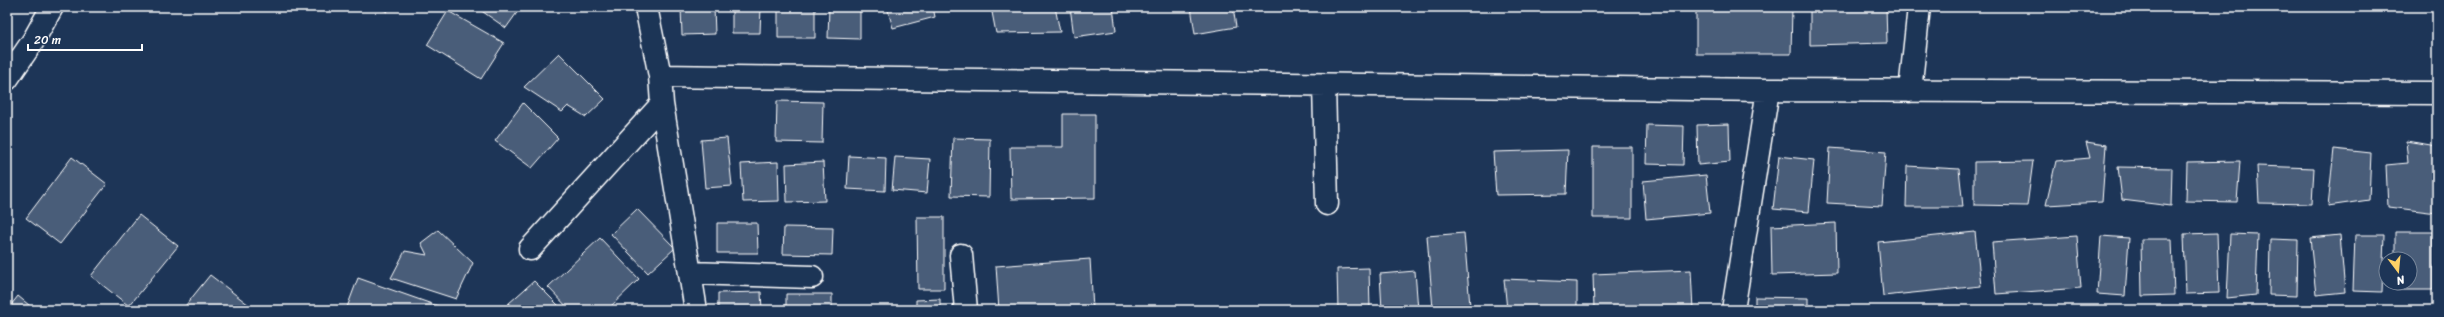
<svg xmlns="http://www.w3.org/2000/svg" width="2444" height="317" font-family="Sriracha,sans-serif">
	<rect width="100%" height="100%" fill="#1d3557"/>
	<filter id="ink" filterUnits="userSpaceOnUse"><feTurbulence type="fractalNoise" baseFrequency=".025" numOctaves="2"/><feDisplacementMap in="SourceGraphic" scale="8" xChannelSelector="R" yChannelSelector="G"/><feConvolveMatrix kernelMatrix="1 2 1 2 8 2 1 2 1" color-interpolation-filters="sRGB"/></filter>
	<g filter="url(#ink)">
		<path fill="#4a5d79" stroke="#fff" d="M379 7H391L387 12Z
			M476 7H521L506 28Z
			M681 7H714L715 34 682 35Z
			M732 7H761L760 33H732Z
			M778 7H815V38H778Z
			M829 7H860V39L828 38Z
			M887 7H933L935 17 893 28Z
			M991 7H1055L1060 32 996 33Z
			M1070 7H1113L1116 31 1074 37Z
			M1191 7H1233L1236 27 1195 34Z
			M1696 7H1792L1791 54H1696Z
			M1810 7H1886L1887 43 1810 45Z
			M448 11 504 43 481 79 427 45Z
			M559 53 605 99 586 117 568 106 562 112 524 87Z
			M777 101 823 102 822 143 776 142Z
			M523 103 558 138 532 168 495 141Z
			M1063 114H1095V198L1011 199 1010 147H1063Z
			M1729 124 1730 162 1698 165 1697 125Z
			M1647 125 1684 126 1683 165 1646 164Z
			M727 138 732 186 705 188 701 140Z
			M953 138 990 139 989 197 951 196Z
			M2406 141 2437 146V213L2388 207 2386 165 2408 163Z
			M2086 142 2106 145 2102 202 2046 205 2056 161 2090 158Z
			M1593 147H1632V218H1593Z
			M1830 148 1886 152 1882 206 1827 203Z
			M2334 149 2371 153 2369 200 2328 206Z
			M1568 150 1566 194 1496 195 1493 152Z
			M849 156 886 158 885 191 847 189Z
			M1779 156 1814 160 1809 212 1773 209Z
			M72 157 107 184 60 244 26 218Z
			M895 157 930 159 927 193 892 190Z
			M2033 161 2027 206 1974 205V162Z
			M2240 161 2237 202 2186 201 2187 162Z
			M778 162 779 201 743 202 741 164Z
			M823 162 825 201 787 202 786 164Z
			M1907 166 1959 169 1963 207H1906Z
			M2257 166 2314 168 2312 204 2259 203Z
			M2118 167 2172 168 2171 206 2122 200Z
			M1706 175 1710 213 1646 219 1643 181Z
			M637 209 675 248 648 273 611 234Z
			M139 215 178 246 129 306 91 276Z
			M917 217H944V289H918Z
			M717 223H757L758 253H717Z
			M1836 223 1837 273 1772 275 1771 226Z
			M784 227 833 228 832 255 783 254Z
			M438 230 473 263 456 299 391 278 405 251 427 255 421 243Z
			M1975 232 1981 286 1883 296 1878 242Z
			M2395 232H2433V290H2395V283H2410V259H2395Z
			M1464 233 1470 306 1433 309 1427 236Z
			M2217 233 2219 293 2186 294 2184 234Z
			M2230 234 2258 235 2256 295 2227 298Z
			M2340 235 2345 292 2316 295 2310 238Z
			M2355 235H2384L2382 292 2353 291Z
			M2077 236 2081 288 1996 294 1992 242Z
			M2101 236 2129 238 2125 296 2097 294Z
			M600 238 639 279 607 310H570L548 287Z
			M2141 239H2172L2174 295 2142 296Z
			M2270 239 2298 240 2297 296 2269 295Z
			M1090 259 1093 309 999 310 996 266Z
			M1369 268 1370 310H1338L1337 269Z
			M1691 270 1693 310H1594L1593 274Z
			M1415 271 1418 310H1382L1380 274Z
			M210 275 249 305 246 310H182Z
			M358 278 449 310H346Z
			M1504 279 1577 282V310H1507Z
			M534 281 560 307 557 310H523L508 304Z
			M761 292 762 310H718V293Z
			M786 294H832V310H786Z
			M18 296 35 310H7Z
			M1755 297 1808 298V310H1755Z
			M940 299V310H916V300Z"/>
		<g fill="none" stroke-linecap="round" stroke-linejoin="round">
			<defs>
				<path id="street" d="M646 7 660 76 662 104 696 310
					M660 76 1768 90 2437 93
					M7 79 33 41 52 7
					M1324 85 1327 204
					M1910 91 1919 7
					M530 249 662 104
					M961 255 966 310
					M690 273 812 277
					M1733 310 1768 90"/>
			</defs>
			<use href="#street" stroke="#fff" stroke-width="25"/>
			<use href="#street" stroke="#1d3557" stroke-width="22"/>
		</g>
	</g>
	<rect width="2444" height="317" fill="none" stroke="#1d3557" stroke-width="24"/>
	<rect x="12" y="12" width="2420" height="293" fill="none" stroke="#fff" stroke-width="1.5" filter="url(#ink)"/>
	<g transform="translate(2398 271) rotate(164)"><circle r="19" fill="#1d3557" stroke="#77869a"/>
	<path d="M0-3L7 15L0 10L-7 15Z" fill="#ffd166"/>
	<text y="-6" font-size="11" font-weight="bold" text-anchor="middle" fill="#ffffff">N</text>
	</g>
	<path d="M28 44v6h114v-6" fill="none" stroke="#ffffff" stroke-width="2"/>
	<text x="34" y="44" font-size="12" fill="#ffffff" stroke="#1d3557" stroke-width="3" paint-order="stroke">20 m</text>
</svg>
